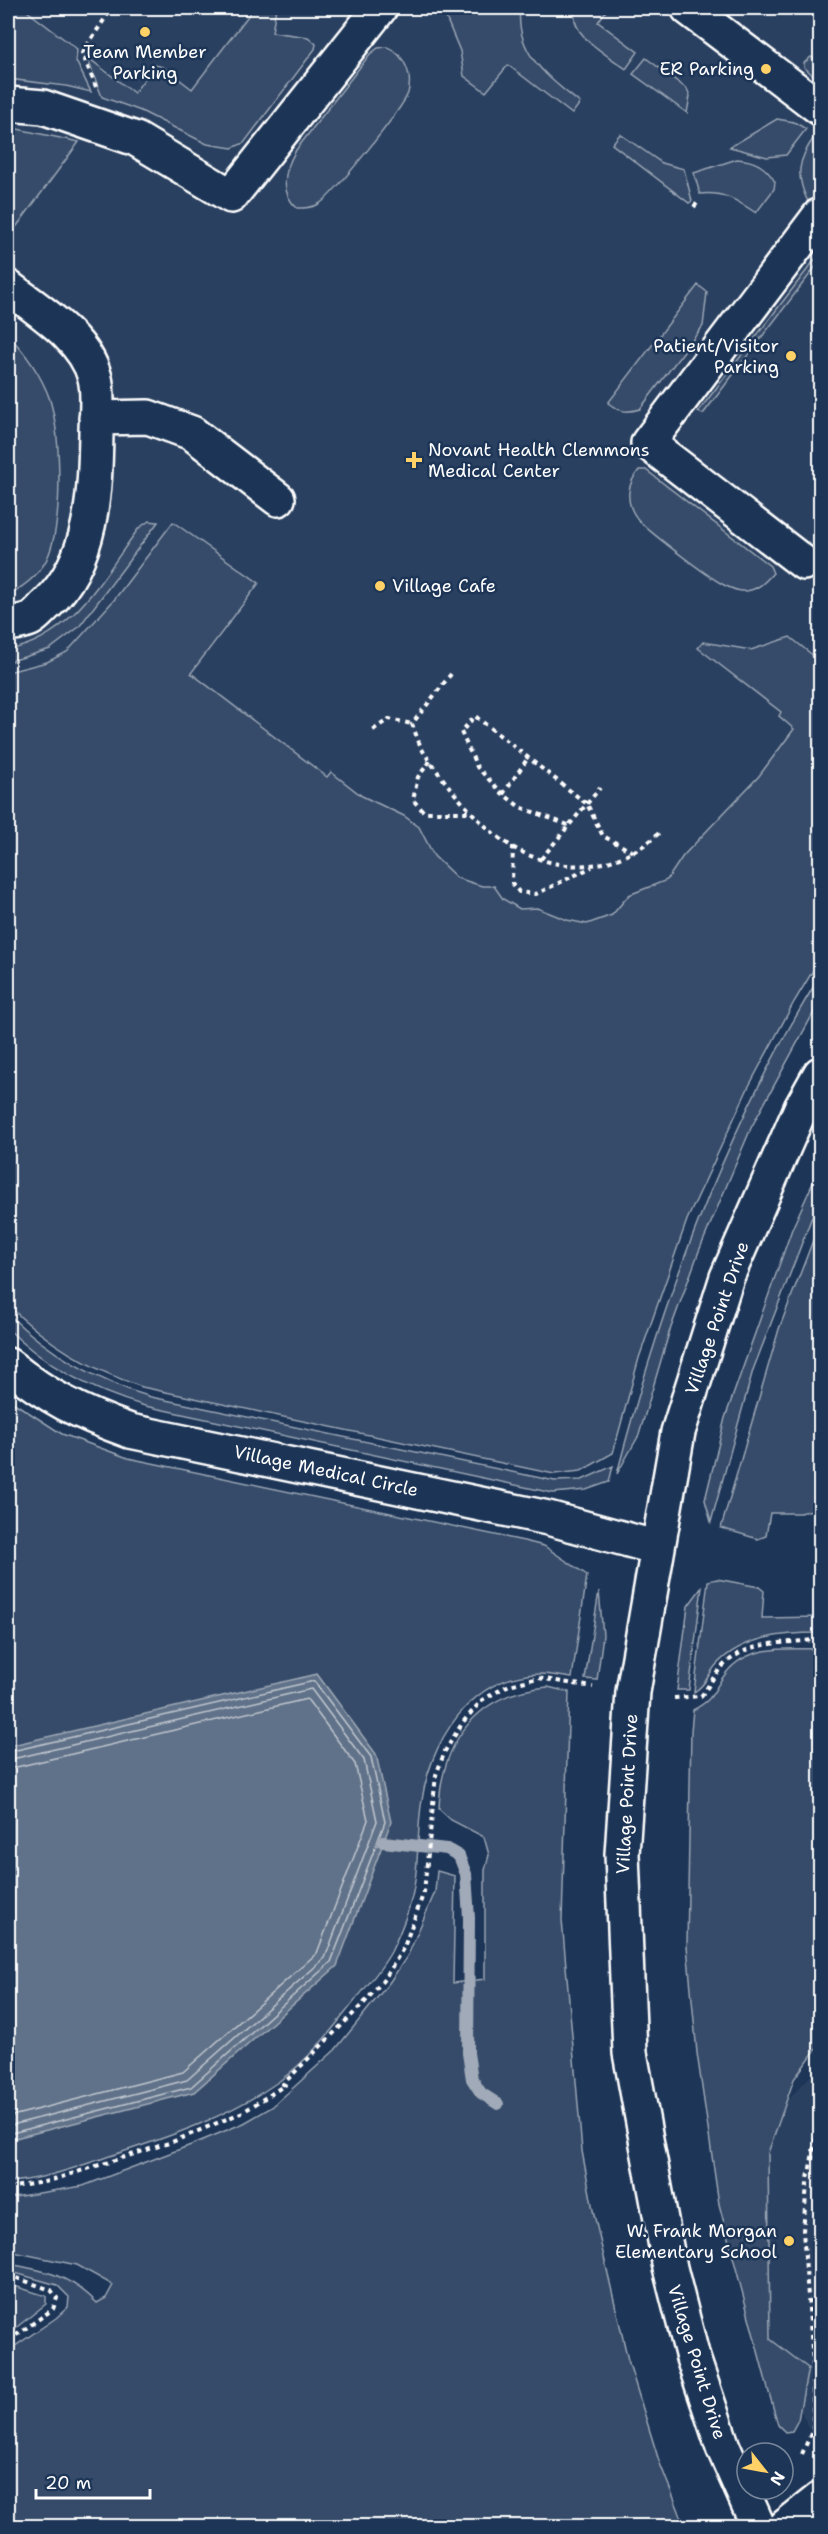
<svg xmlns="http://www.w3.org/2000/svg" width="828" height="2534" font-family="'Shantell Sans',sans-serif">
	<rect width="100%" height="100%" fill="#1d3557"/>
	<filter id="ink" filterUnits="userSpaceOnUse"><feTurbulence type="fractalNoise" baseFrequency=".0167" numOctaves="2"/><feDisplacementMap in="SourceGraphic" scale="12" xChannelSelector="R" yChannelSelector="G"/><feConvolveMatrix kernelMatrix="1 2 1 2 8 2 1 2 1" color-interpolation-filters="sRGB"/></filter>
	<g filter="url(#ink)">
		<path fill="#2a4161" d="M8 8H820V912L8 1289Z
			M820 2066V2455L770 2339 746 2144Z"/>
		<path fill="#364b69" stroke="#9aa5b4" stroke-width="1.5" d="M8 8H23L77 49 76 61 91 92 66 86 8 79Z
			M254 8H276L272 32 308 37 316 44 315 49 244 143 232 148 207 144 141 111 102 97 87 57 134 93 155 65 163 67 192 89Z
			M442 8H520C515 54 548 77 580 103L572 114 508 65 486 92 464 76 460 51Z
			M576 8H608L598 22 638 52 626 69C608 55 566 34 576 8Z
			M387 47C404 54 413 74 408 93 403 108 333 196 319 204 312 208 305 208 297 208 278 191 285 169 296 150L370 54 378 48Z
			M811 57 820 62V82L804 67V63Z
			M646 58 687 89 690 96 687 113 633 74Z
			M777 119 794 122 806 129 786 155 767 157 730 147Z
			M8 127 79 142 11 234 8 231Z
			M620 134 662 163 684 169 692 201 689 203 612 144Z
			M815 136 820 141V196L809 204C795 176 797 161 815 136Z
			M737 159C754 160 766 166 775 182L774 189 756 213C738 201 723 191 700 194L694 173Z
			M820 253V261L703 414 698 412Z
			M698 285 707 292 703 326 640 409C626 413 620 412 608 403Z
			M8 335C25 352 42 376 50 400 61 437 63 517 49 554 42 573 25 586 8 595Z
			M639 470H646L770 566 773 573C766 581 758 590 746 591 740 592 730 588 724 585 710 578 644 529 636 517 625 501 627 484 639 470Z
			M149 521 158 522 79 627 50 649 8 662V650C73 638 102 577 139 528Z
			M173 522 259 583 191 673 327 777 331 772 362 796 404 816 419 827 434 856 457 878 482 886H494L503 899 520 909 537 908 567 920 587 924 612 915 629 895 667 880 683 856 759 776 794 729 779 716 781 712 698 648 703 642 751 650 790 637 820 661V959L794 1002 749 1086 687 1220 639 1358 613 1453 581 1471 554 1474 142 1387C90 1369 47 1344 8 1305V672L47 662 67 652 114 600Z
			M820 976V1001L751 1128 699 1251 669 1333 639 1435 617 1474C662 1300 725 1129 820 976Z
			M820 1167V1196L753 1370 711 1522 705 1500 725 1418 792 1229Z
			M820 1222V1508L800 1513H770L766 1536 758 1539 721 1528 779 1329Z
			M8 1314C48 1353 97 1381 151 1397L555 1481 582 1480 613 1466 609 1482 586 1490 553 1493 145 1406C93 1391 46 1367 8 1329Z
			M8 1399 62 1434 128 1458 524 1541 544 1546 587 1575 572 1678C562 1677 551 1674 540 1674 469 1675 429 1744 421 1806 417 1835 419 1865 413 1892 409 1912 400 1933 391 1952 381 1970 366 1987 353 2003 332 2030 307 2062 278 2082 230 2116 169 2137 113 2155 79 2166 44 2180 8 2182Z
			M717 1579 759 1587 764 1591 762 1618 820 1617V1633C784 1633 744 1636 717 1664 708 1674 706 1685 694 1692L708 1581Z
			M702 1587 689 1690H677L688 1606Z
			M599 1591 603 1635 597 1680 585 1679Z
			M820 1649V2044L794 2079 768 2153 770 2339 808 2368 798 2420 792 2431 785 2432 778 2425 768 2389 719 2204 697 2053 687 1946 691 1731 693 1710C717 1697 711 1692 726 1673 748 1644 788 1649 820 1649Z
			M548 1687 569 1692 562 1920 582 2151 593 2210 628 2360 659 2461 685 2526H8V2351L56 2318 68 2307 69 2297 57 2285 8 2271V2264C44 2270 70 2275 97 2303L106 2298 113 2285 77 2265 8 2251V2198L83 2186 191 2145 244 2123 272 2107 335 2050 389 1983 408 1955 435 1892 437 1871 455 1876 453 1983 485 1979V1870L489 1855 484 1837 451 1820 439 1809C441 1741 478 1692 548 1687Z
			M8 2284 46 2296V2304L8 2334Z
			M820 2393V2437L814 2441Z"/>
		<path fill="#617289" stroke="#a0aab8" stroke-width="1.5" d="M317 1674 376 1754 391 1822 337 1966 194 2092 8 2140V1746Z"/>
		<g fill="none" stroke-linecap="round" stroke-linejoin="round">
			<path stroke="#c0c7d0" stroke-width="1.5" d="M8 1752 314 1681 371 1757 385 1822 331 1962 191 2087 8 2134
				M8 1760 311 1689 364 1760 377 1821 325 1958 187 2080 8 2126
				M8 1769 307 1699 355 1764 368 1820 317 1953 183 2072 8 2117"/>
			<path stroke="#a0aab8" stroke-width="12" d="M383 1842 447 1849 459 1856 466 1874 469 1918 468 2053 472 2079 481 2093 498 2104"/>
			<defs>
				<path id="minor" d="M688 8 820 108
					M8 104 43 107 136 139 231 196 380 8
					M8 287C38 310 85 338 95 378 99 394 96 416 96 433 95 493 93 560 47 604 42 608 36 616 30 619 23 622 14 623 8 624
					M96 418 148 417 192 433 278 499
					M804 563 648 443 820 215
					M8 1365C49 1398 80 1413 130 1431L548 1518 658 1548
					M758 2526 723 2447 693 2358 670 2268 630 2053 622 1854 633 1692 678 1432 727 1277 801 1108 820 1074
					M786 2526 820 2499"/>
			</defs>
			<use href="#minor" stroke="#fff" stroke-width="38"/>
			<path stroke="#fff" stroke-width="4" stroke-dasharray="4.5 4.5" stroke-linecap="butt" d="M96 87 82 53 112 8
				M694 207 698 202
				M451 674 412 724C416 734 420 748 427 757 449 789 488 837 524 853 571 875 622 868 659 833
				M373 730 389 719 412 724
				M430 761 418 777 413 800 424 812H472
				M503 794 528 758
				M568 825 520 807 503 794 477 767 461 732 475 716 587 804 603 836 633 852
				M513 846 512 883 519 892 536 894 592 867
				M541 859 600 788
				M674 1698 701 1696C708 1688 713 1677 720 1669 748 1638 784 1645 820 1639
				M8 2188 49 2181 172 2142 243 2112 285 2085 283 2084 365 2002 385 1978 404 1947 424 1892 436 1775 445 1751 463 1722 482 1700 509 1685 538 1678 593 1687
				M8 2275 51 2290 57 2298 53 2309 8 2341
				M802 2454 813 2429V2362L803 2231 807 2184 820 2115"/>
			<use href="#minor" stroke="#1d3557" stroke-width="33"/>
		</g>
	</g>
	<g fill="#ffd166" stroke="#1d3557" stroke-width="2">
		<circle cx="145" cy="32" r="6"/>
		<circle cx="766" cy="69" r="6"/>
		<circle cx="791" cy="356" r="6"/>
		<path d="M411 451h6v6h6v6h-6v6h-6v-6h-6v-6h6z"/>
		<circle cx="380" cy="586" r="6"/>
		<circle cx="789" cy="2241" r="6"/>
	</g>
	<g text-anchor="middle" stroke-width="5" stroke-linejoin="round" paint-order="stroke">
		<g font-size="18" fill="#fff" stroke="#1d3557" text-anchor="end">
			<text x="145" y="58" text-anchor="middle">Team Member<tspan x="145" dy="21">Parking</tspan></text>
			<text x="754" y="75">ER Parking</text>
			<text x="779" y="352">Patient/Visitor<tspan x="779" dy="21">Parking</tspan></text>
			<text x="428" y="456" text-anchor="start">Novant Health Clemmons<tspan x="428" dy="21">Medical Center</tspan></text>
			<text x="392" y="592" text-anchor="start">Village Cafe</text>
			<text x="777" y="2237">W. Frank Morgan<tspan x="777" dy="21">Elementary School</tspan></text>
		</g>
		<g font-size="18" fill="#fff" stroke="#1d3557">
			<text transform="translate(717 1318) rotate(-71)" y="6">Village Point Drive</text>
			<text transform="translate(326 1471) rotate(12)" y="6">Village Medical Circle</text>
			<text transform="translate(627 1794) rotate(-87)" y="6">Village Point Drive</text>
			<text transform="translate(697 2362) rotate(73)" y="6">Village Point Drive</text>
		</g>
	</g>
	<rect width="828" height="2534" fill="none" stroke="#1d3557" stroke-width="30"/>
	<rect x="15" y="15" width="798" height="2504" fill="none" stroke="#fff" stroke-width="2" filter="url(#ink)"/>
	<g transform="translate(765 2471) rotate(121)"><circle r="28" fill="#1d3557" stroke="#77869a" stroke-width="1.5"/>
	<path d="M0-4.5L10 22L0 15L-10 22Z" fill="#ffd166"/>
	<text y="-9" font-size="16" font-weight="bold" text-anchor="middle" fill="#ffffff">N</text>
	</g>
	<path d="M36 2489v9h114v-9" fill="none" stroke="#ffffff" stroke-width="3"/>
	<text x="45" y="2489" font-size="18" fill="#ffffff" stroke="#1d3557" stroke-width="4.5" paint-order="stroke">20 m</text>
</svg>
